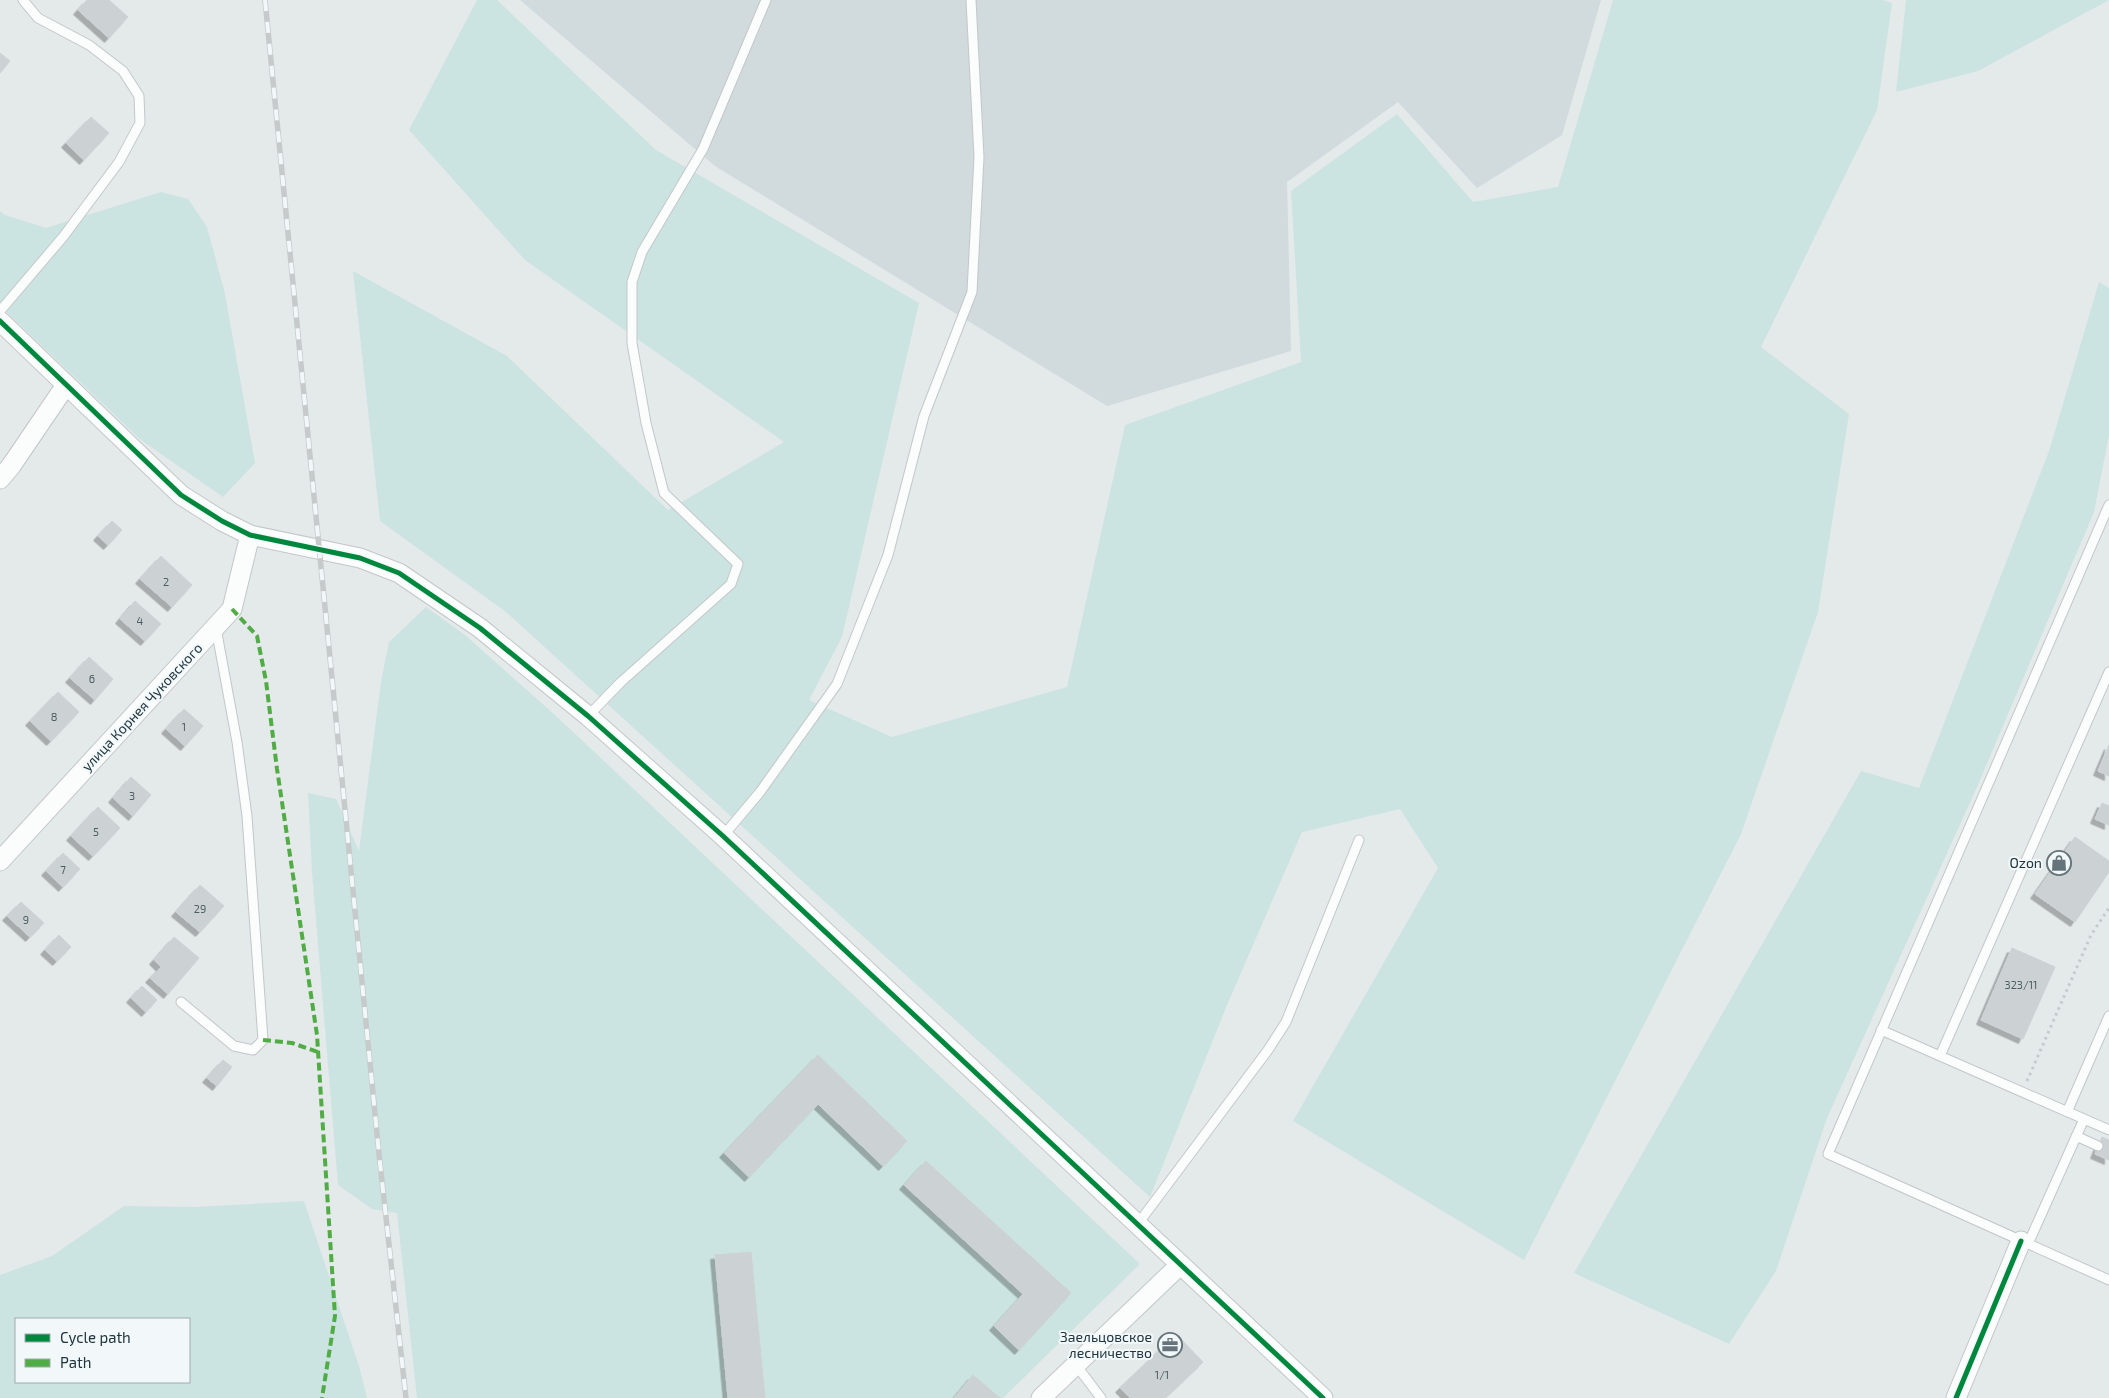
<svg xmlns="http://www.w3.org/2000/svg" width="2109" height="1398" font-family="'Exo 2',sans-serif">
	<defs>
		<filter id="shadow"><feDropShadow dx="-4.5" dy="4.5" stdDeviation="0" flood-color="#0004"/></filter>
	</defs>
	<rect width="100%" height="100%" fill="#e4e9ea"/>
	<path fill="#d1dadc" d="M520 0H1601L1562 135 1477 188 1398 102 1287 182 1291 351 1107 406 715 166Z"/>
	<path fill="#cce4e1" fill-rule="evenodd" d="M477 0H497L656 150 919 303 842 637 809 700 892 737 1067 687 1125 425 1301 362 1291 191 1397 114 1473 202 1558 187 1613 0H1883L1892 3 1877 110 1761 347 1849 414 1818 612 1741 834 1524 1260 1293 1121 1438 868 1400 809 1302 832 1227 1005 1150 1197 506 612 380 521 353 271 507 356 668 510 784 442 525 260 409 130Z
		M1906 0H2109L1978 71 1896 92Z
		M161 192 188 199 207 227 225 294 255 463 223 497 141 440 0 306V211L5 215 46 228Z
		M2099 282 2109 288V435L2094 512 1977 787 1827 1118 1776 1271 1729 1344 1574 1273 1861 771 1919 788 2049 451Z
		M426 607 465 635 555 715 1140 1264 1003 1398H417L397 1213 372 1209 338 1185 312 872 308 793 336 799 359 851 381 682 389 642Z
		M304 1201 359 1366 367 1398H0V1275L52 1256 124 1206 196 1207ZM16 1319H189V1382H16Z"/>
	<path fill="#ccd2d3" stroke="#cdd2d3" filter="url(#shadow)" d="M87 0H109L128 17 109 38 78 10Z
		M0 53 10 61 0 73Z
		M91 117 109 133 84 160 66 143Z
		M112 521 122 530 108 545 98 536Z
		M161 556 192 585 172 607 140 579Z
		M135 601 161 624 145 641 120 619Z
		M89 657 113 679 95 700 70 678Z
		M58 692 79 712 51 741 30 721Z
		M184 709 203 726 185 746 166 729Z
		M2109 745V776L2098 771Z
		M131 777 151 795 133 816 113 798Z
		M2102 803 2109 806V825L2095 819Z
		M98 807 120 828 93 856 71 836Z
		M2075 837 2109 861V872L2075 922 2035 894Z
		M63 853 80 869 63 887 46 871Z
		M200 885 224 906 200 932 176 912Z
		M21 902 44 923 30 937 7 916Z
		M59 935 71 947 57 961 45 950Z
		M174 937 199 958 168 994 150 978 161 967 154 960Z
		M2012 948 2055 967 2023 1039 1981 1020Z
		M142 986 157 1000 146 1012 131 998Z
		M818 1055 907 1141 883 1166 818 1104 749 1177 724 1153Z
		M223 1060 232 1067 217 1086 207 1078Z
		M2102 1137 2109 1140V1160L2095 1154Z
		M926 1161 1071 1293 1019 1350 994 1326 1023 1294 904 1185Z
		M751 1252 765 1398H728L715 1255Z
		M1176 1334 1203 1362 1165 1398H1130L1120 1388Z
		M973 1375 1000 1398H954Z"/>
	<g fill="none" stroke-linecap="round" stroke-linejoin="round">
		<defs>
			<path id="lane" d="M0 311 63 237 119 162 140 123 139 96 123 71 89 45 38 18 23 0
				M2109 505 1828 1154 2109 1280
				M2109 672 1940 1056 2109 1130
				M588 716 621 682 731 584 738 564 664 493 646 423 632 343V282L642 252 703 149 766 0
				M723 836 760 792 837 684 888 555 924 416 972 292 979 157 971 0
				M181 1002 234 1046 253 1050 263 1040 247 816 237 742 216 628
				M1881 1030 1940 1056
				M2067 1112 2109 1016
				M2076 1136 2098 1146
				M1137 1225 1268 1050 1286 1022 1359 840
				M2028 1244 2084 1119
				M1076 1365 1101 1398"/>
			<path id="street" d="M0 321 181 495 222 521 250 535 360 558 399 573 480 628 588 716 723 836 1323 1398
				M0 479 11 466 66 385
				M0 861 232 609 250 535
				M1041 1398 1180 1265
				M1956 1398 2021 1241"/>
		</defs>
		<use href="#lane" stroke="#c3c7c9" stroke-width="11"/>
		<use href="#street" stroke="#c3c7c9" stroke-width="21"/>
		<path stroke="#c4cacd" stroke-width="3" stroke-dasharray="2.5 4" stroke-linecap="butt" d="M2027 1081 2091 935 2109 908"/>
		<use href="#lane" stroke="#fbfcfc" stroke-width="9"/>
		<use href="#street" stroke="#fbfcfc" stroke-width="19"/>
		<defs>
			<path id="rail" d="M265 0 379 1154 406 1398"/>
		</defs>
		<use href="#rail" stroke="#c6cacb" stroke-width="5.5"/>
		<use href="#rail" stroke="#f2f8f9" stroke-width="4" stroke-dasharray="11" stroke-linecap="butt"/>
		<path stroke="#52ac46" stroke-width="4" stroke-dasharray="8 4" stroke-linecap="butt" d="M232 609 257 636 266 681 277 769 317 1035 335 1316 322 1398
			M263 1040 292 1043 318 1052"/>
		<defs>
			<path id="cycleway" d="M0 321 181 495 222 521 250 535 360 558 399 573 480 628 588 716 723 836 1323 1398
				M1956 1398 2021 1241"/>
		</defs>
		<use href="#cycleway" stroke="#f2f8f9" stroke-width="8"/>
		<use href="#cycleway" stroke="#00873e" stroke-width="5"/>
	</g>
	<defs>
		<symbol id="shop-ring" viewBox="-11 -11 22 22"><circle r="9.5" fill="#f2f8f9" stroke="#65747b" stroke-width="1.5"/><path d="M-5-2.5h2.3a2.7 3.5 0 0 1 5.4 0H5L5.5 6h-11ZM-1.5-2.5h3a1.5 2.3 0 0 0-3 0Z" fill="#65747b"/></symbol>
		<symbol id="office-ring" viewBox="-11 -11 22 22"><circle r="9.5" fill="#f2f8f9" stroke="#65747b" stroke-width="1.5"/><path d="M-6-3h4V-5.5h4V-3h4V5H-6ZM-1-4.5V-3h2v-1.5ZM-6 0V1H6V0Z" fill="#65747b"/></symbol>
	</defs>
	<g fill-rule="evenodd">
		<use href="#shop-ring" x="2045" y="849" width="28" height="28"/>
		<use href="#office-ring" x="1156" y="1331" width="28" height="28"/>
	</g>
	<g text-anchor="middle" stroke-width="4" stroke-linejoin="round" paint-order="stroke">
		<g font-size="11" fill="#4c5d65">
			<text x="166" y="586">2</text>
			<text x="140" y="625">4</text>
			<text x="92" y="683">6</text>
			<text x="54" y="721">8</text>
			<text x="184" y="731">1</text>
			<text x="132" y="800">3</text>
			<text x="96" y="836">5</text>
			<text x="63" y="874">7</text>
			<text x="200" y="913">29</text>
			<text x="26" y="924">9</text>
			<text x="2021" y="989">323/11</text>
			<text x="1162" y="1379">1/1</text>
		</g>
		<g font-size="14" fill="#20353f" stroke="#f2f8f9">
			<text transform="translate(142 707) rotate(-47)" y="5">улица Корнея Чуковского</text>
		</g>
		<g font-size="14" fill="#20353f" stroke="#f2f8f9" text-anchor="end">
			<text x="2042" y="868">Ozon</text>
			<text x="1152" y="1342">Заельцовское<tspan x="1152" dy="16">лесничество</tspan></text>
		</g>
	</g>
	<rect x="15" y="1318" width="175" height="65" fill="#f2f8f9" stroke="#9eaaaf"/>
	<rect x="25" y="1334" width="25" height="8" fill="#00873e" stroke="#9eaaaf"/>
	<text x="60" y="1343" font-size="15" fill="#20353f">Cycle path</text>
	<rect x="25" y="1359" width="25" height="8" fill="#52ac46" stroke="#9eaaaf"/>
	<text x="60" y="1368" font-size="15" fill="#20353f">Path</text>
</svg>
